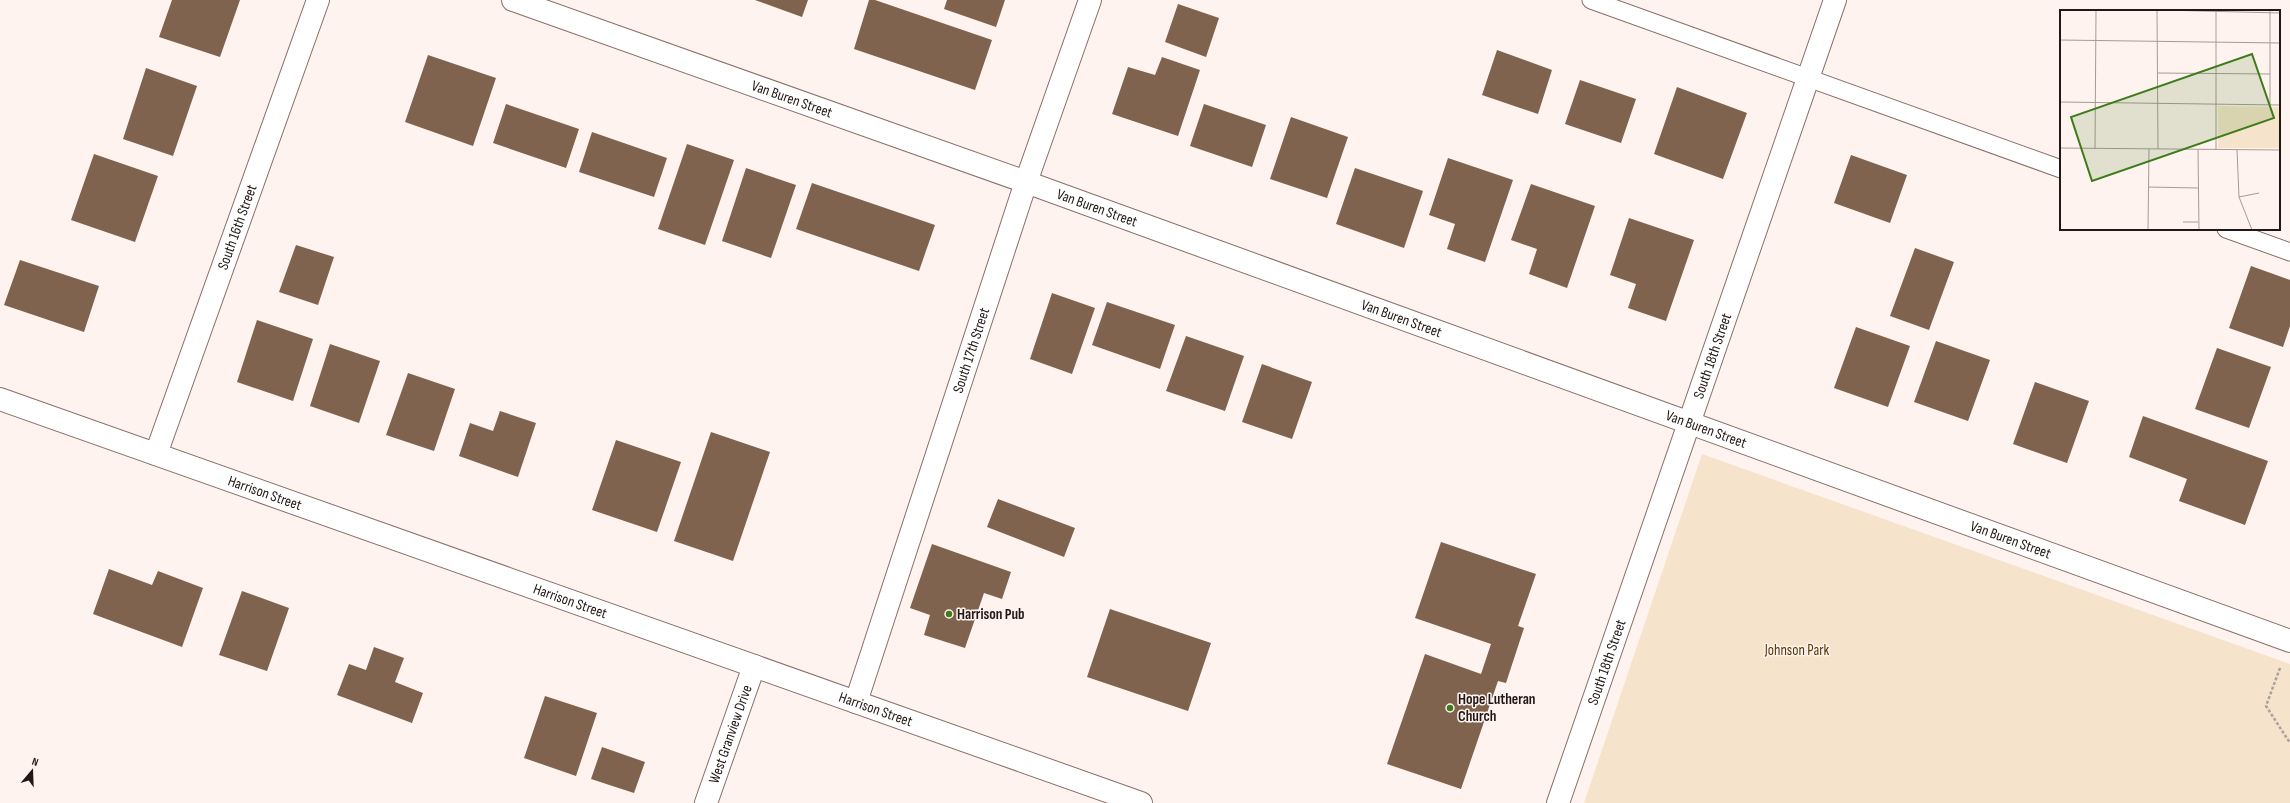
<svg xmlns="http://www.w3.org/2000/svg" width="2290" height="803" font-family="'Sofia Sans Condensed',sans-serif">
	<rect width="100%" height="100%" fill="#fef3ef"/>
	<path fill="#f5e4cb" d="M1702 454 2290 664V803H1584Z"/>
	<path fill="#7f634e" d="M172 0H240L220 57 159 37Z
		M755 0H808L802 17Z
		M869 0H875L992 40 975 90 854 49Z
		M947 0H1005L996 27 944 9Z
		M1178 4 1219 18 1206 57 1165 42Z
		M1497 50 1552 70 1538 114 1482 95Z
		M428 55 496 78 473 146 405 122Z
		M1162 57 1200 70 1178 136 1112 114 1128 67 1155 75Z
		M146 68 197 86 173 156 123 139Z
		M1580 80 1636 99 1621 143 1565 124Z
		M1677 87 1747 113 1723 179 1654 154Z
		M506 104 579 129 566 168 493 143Z
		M1204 104 1266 125 1252 167 1190 146Z
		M1291 117 1348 137 1327 198 1270 179Z
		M592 132 667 158 654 197 579 172Z
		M687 144 734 160 705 245 658 229Z
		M94 154 158 176 135 242 71 220Z
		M1851 155 1907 175 1890 223 1834 203Z
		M1448 158 1513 180 1485 262 1447 249 1455 224 1429 215Z
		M746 168 796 185 771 258 722 241Z
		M1355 168 1423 191 1404 248 1336 224Z
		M812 183 935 225 919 271 796 229Z
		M1531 184 1595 206 1567 288 1529 274 1537 249 1511 240Z
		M1629 218 1694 240 1666 321 1628 308 1636 284 1610 275Z
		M296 245 334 257 318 305 279 292Z
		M1915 248 1954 262 1929 330 1890 316Z
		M20 260 99 286 84 332 4 305Z
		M2251 266 2290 280V326L2283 347 2229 328Z
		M1052 293 1095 308 1072 374 1030 359Z
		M1107 302 1175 325 1160 369 1092 345Z
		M257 320 313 339 293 401 237 382Z
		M1856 327 1910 346 1888 407 1834 388Z
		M1186 336 1244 356 1225 411 1166 391Z
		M1936 341 1990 360 1968 421 1914 402Z
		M330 344 380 361 359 423 310 406Z
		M2217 348 2271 367 2249 428 2195 409Z
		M1262 364 1312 382 1292 439 1242 422Z
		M408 373 455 389 434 451 386 435Z
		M2035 382 2089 401 2067 463 2013 444Z
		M500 411 536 423 518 477 459 456 470 423 493 431Z
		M2143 416 2268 461 2245 525 2179 501 2187 479 2129 457Z
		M711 432 770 452 733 561 674 541Z
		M616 440 681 462 657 532 592 510Z
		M998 499 1075 528 1064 557 987 527Z
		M1441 542 1536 574 1518 626 1524 628 1506 683 1498 681 1461 789 1387 764 1425 654 1481 674 1491 644 1415 618Z
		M932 544 1011 572 1002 599 984 593 965 648 924 635 930 615 910 608Z
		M109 569 152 585 158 571 203 588 182 647 93 614Z
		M242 591 289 608 267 671 219 655Z
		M1110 609 1211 643 1188 711 1087 677Z
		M374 647 404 658 395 682 423 693 412 723 337 695 349 664 366 670Z
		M545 696 597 713 576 776 524 758Z
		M602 747 645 762 634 793 591 779Z"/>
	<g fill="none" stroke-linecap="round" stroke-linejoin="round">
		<defs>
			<path id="service" d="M1591 0 2061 169
				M2226 229 2290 252"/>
			<g id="minor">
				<path id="s1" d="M513 0 1026 182 2290 641"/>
				<path id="s2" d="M156 454 318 0"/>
				<path id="s3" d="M856 702 1026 182 1090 0"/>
				<path id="s4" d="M706 803 754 666"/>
				<path id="s5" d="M1558 803 1835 0"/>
			</g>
			<g id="tertiary">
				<path id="s6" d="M0 399 1141 803"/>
			</g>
		</defs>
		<use href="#service" stroke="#887068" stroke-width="19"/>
		<use href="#minor" stroke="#887068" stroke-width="24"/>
		<use href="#tertiary" stroke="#887068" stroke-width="24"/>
		<path stroke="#aca19e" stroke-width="2.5" stroke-dasharray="3 2" stroke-linecap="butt" d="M2280 668 2266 706 2290 743"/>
		<use href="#service" stroke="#fff" stroke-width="17"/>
		<use href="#minor" stroke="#fff" stroke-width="22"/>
		<use href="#tertiary" stroke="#fff" stroke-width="22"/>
	</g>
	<g fill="#3d7c1a" stroke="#fef3ef" stroke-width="1.5">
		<circle cx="949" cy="614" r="4"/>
		<circle cx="1450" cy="708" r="4"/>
	</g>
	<g text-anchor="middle" stroke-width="3" stroke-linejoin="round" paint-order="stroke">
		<g font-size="15" fill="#211714" stroke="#fef3ef">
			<text dy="5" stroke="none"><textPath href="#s1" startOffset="296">Van Buren Street</textPath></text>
			<text dy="5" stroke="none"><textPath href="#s1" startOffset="620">Van Buren Street</textPath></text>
			<text dy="5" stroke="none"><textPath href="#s2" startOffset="241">South 16th Street</textPath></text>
			<text dy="5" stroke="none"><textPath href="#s1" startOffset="944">Van Buren Street</textPath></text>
			<text dy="5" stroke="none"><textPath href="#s3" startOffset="370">South 17th Street</textPath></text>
			<text dy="5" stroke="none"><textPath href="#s5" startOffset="473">South 18th Street</textPath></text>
			<text dy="5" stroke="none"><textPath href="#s1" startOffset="1268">Van Buren Street</textPath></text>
			<text dy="5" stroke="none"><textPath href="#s6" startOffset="281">Harrison Street</textPath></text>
			<text dy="5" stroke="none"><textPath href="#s1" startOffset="1592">Van Buren Street</textPath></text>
			<text dy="5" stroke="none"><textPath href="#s6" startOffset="605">Harrison Street</textPath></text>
			<text dy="5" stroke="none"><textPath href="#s5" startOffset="149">South 18th Street</textPath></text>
			<text dy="5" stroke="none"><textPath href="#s6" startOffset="929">Harrison Street</textPath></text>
			<text dy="5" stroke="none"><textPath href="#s4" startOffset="73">West Granview Drive</textPath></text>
		</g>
		<g font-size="15" font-weight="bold" fill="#211714" stroke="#fef3ef" text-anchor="start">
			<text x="957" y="619">Harrison Pub</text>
			<text x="1458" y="704">Hope Lutheran<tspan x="1458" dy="17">Church</tspan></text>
		</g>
		<g font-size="15" fill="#553800" stroke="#fef3ef">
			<text x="1797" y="655">Johnson Park</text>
		</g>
	</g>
	<g transform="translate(2060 10)">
		<rect width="220" height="220" fill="#fef3ef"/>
		<path d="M158 96 220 97V138H158Z" fill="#f5e4cb"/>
		<path fill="none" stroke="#a69b97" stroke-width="1" d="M97 0 98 139M101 0 220 3M156 0V140M0 30 220 33M97 63 210 64M0 92 220 95M210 95V0M0 138 220 140M35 139 36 0M138 140 139 220M177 140 179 187 192 220M88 177 138 178M179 187 199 183M123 212H138M88 220 89 139"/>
		<path fill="#3d7c1a" fill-opacity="0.15" stroke="#3d7c1a" stroke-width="2" d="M192 44 214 108 32 171 11 107Z"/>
		<rect width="220" height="220" fill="none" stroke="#211714" stroke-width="2"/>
	</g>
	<g transform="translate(32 771) rotate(19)" stroke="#fef3ef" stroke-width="3" paint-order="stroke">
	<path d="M0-3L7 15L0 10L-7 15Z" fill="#211714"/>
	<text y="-6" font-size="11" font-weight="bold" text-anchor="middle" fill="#211714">N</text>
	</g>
</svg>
